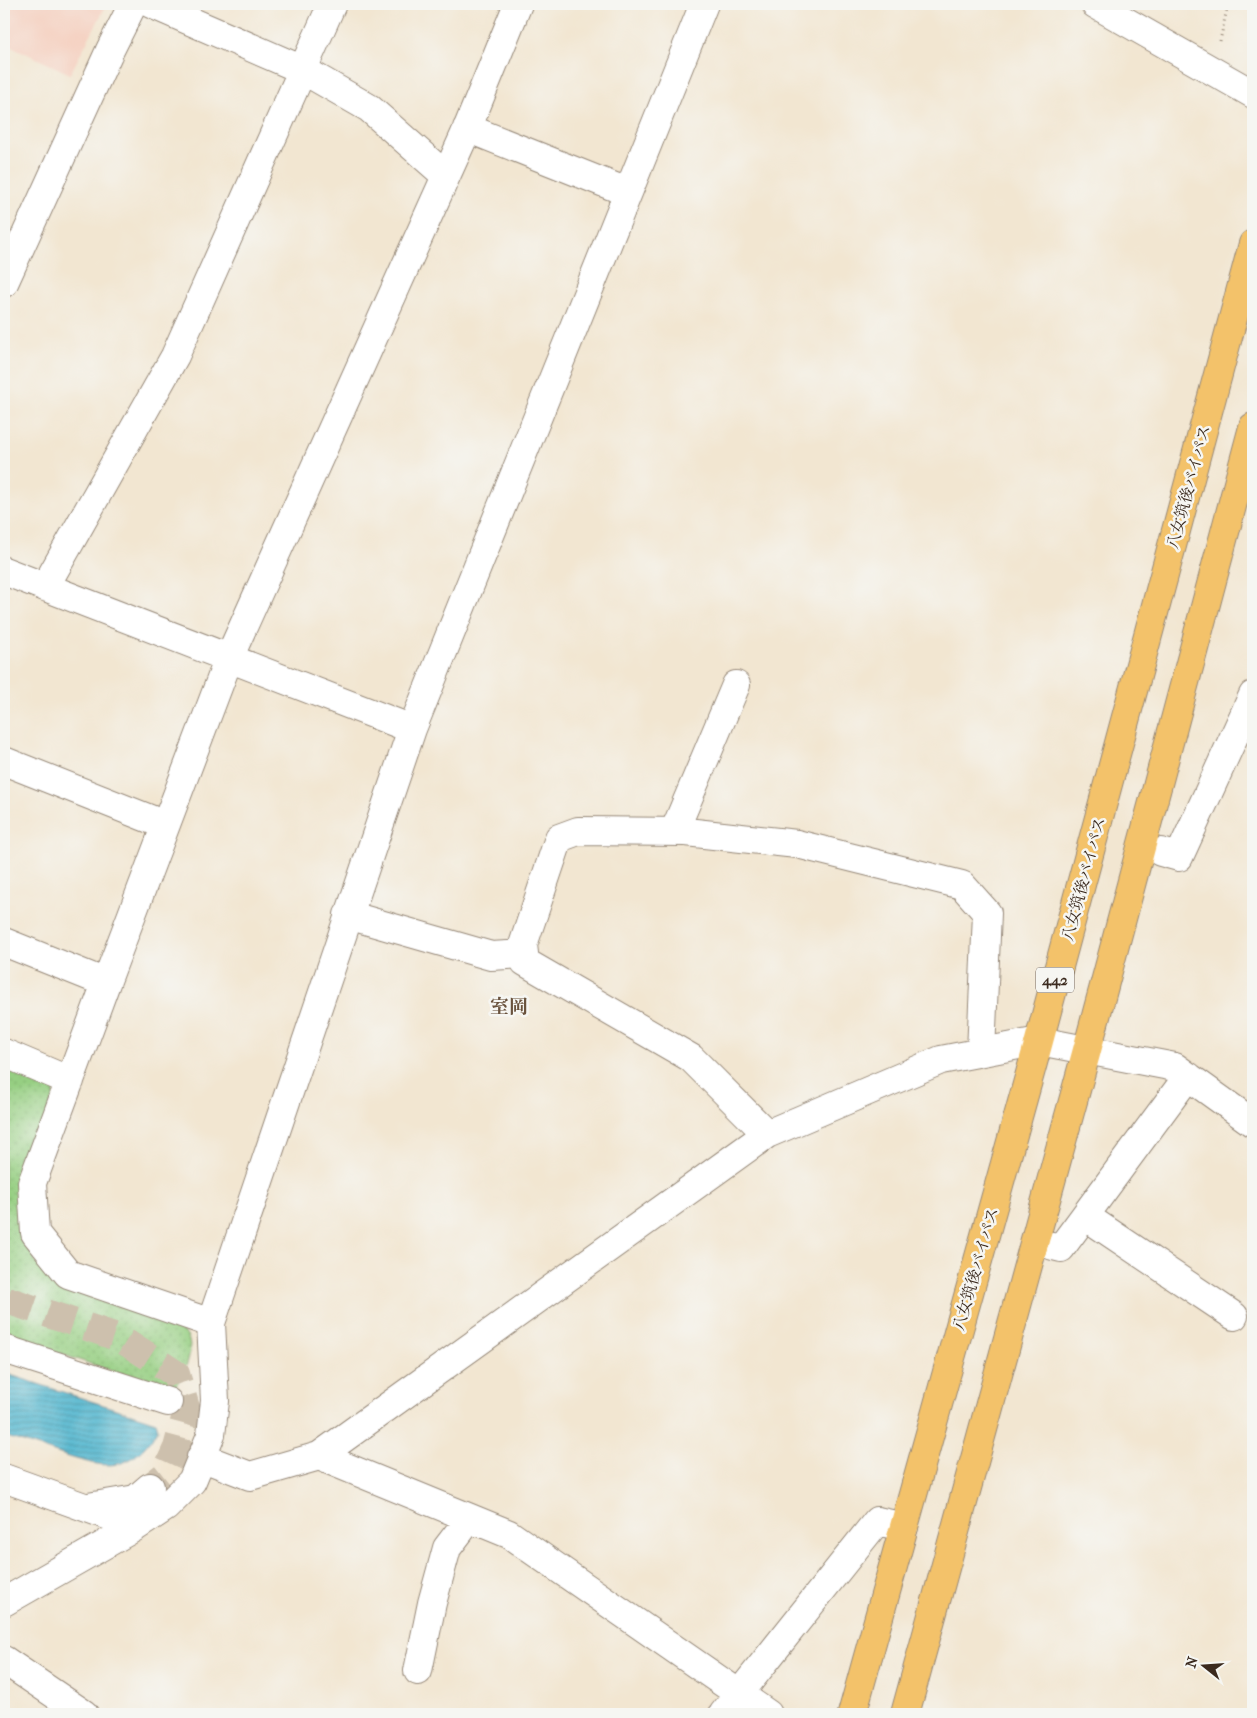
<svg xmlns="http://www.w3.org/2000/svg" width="1257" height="1718" font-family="'IM FELL French Canon','Noto Serif JP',serif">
	<defs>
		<pattern id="park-dots" width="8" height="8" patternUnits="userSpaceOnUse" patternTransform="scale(1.25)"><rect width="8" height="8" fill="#96cf82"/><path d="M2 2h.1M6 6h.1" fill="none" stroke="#82b270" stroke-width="1.8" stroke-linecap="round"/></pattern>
		<pattern id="water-rules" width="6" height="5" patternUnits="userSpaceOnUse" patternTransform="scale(1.25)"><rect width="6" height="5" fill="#51b6cf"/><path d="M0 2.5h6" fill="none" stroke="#4494a7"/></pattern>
	</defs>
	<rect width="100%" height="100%" fill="#f6f6f2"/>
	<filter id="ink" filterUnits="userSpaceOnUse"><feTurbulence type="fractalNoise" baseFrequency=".02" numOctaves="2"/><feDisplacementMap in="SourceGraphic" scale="10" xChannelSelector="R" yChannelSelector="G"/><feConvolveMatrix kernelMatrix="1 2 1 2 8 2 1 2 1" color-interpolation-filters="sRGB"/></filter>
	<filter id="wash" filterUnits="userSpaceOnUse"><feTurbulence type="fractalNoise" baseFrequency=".0096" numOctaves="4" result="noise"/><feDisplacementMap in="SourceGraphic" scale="20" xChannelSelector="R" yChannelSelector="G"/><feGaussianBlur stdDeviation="1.12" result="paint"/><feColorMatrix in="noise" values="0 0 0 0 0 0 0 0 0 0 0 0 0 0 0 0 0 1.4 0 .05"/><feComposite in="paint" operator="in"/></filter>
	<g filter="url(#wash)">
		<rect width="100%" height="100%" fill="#f2e6d1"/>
		<path fill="#f5d2c2" d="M4 4H107L70 74 4 43Z"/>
		<path fill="url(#park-dots)" stroke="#687c50" d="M4 1066 57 1086 21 1186 18 1230 37 1263 54 1282 174 1326C178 1328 184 1332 187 1336 196 1351 182 1379 172 1391L4 1335Z"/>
		<path fill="url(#water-rules)" stroke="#467076" d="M4 1373 156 1422 158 1429C130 1474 108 1469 63 1455 43 1448 23 1442 4 1436Z"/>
	</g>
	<g filter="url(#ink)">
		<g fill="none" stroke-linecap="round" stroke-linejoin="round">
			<path stroke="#cdc0ad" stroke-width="28" stroke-dasharray="28 14" stroke-linecap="butt" d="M7 1300 120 1338 176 1374 187 1411 177 1448 164 1476 150 1487"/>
			<defs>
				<path id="minor" d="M151 4 303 70 369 108 446 176
					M1095 4 1253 94
					M467 128 627 192
					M4 283 110 50 133 4
					M4 571 412 729
					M45 587 175 356 332 4
					M4 761 165 825
					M674 832 736 685
					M1161 852 1179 857 1253 695
					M348 915 491 956 524 954
					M4 942 106 983 229 658 465 134 518 4
					M106 983 32 1183 35 1233 68 1274 211 1323
					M4 1053 70 1081
					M767 1134 691 1058 525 962 523 945 559 838 578 831 686 832 797 844 962 885 987 913 981 1052
					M1085 1216 1234 1316
					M1053 1246 1061 1248 1188 1076
					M4 1349 168 1402
					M319 1456 509 1534 768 1714
					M201 1457 250 1476 319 1456 767 1134 941 1060 1039 1041 1175 1067 1253 1123
					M4 1478 137 1526
					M88 1507 136 1499 150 1487
					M4 1602 137 1526 166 1507 192 1481 211 1435 215 1401 211 1323 412 729 704 4
					M4 1660 84 1714
					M418 1671 432 1603 447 1548 470 1518
					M723 1714 877 1521 904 1527"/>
				<path id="highway" d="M852 1714 1039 1041 1253 244
					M905 1714 1087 1050 1253 427"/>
			</defs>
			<use href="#minor" stroke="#968878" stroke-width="30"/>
			<use href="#highway" stroke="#968878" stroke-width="30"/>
			<path stroke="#968878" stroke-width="3" stroke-dasharray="1 4" stroke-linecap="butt" d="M1220 41 1228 4"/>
			<use href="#minor" stroke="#fff" stroke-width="28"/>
			<use href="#highway" stroke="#f3c26a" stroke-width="28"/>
		</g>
	</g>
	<g text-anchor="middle" stroke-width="5" stroke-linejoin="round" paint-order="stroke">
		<rect fill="#f6f6f2" stroke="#73675e" stroke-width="1" x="1036" y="967.5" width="38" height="25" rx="4"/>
		<g font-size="15" font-weight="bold" fill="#3b2a1e">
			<text x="1055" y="985">442</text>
		</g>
		<g font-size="16" fill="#3b2a1e" stroke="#f6f6f2">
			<text transform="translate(1188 487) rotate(-75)" y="6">八女筑後バイパス</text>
			<text transform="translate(1083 879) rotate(-75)" y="6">八女筑後バイパス</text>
			<text transform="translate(975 1269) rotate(-74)" y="6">八女筑後バイパス</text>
		</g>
		<g font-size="19" font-weight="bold" fill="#6a533e" stroke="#f6f6f2">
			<text x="509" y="1013">室岡</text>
		</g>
	</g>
	<rect width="1257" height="1718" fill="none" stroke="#f6f6f2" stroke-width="20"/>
	<g transform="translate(1204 1666) rotate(287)" stroke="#f6f6f2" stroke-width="4" paint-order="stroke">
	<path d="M0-4L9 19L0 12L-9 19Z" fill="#3b2a1e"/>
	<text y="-8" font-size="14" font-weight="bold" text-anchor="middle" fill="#3b2a1e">N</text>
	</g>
</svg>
